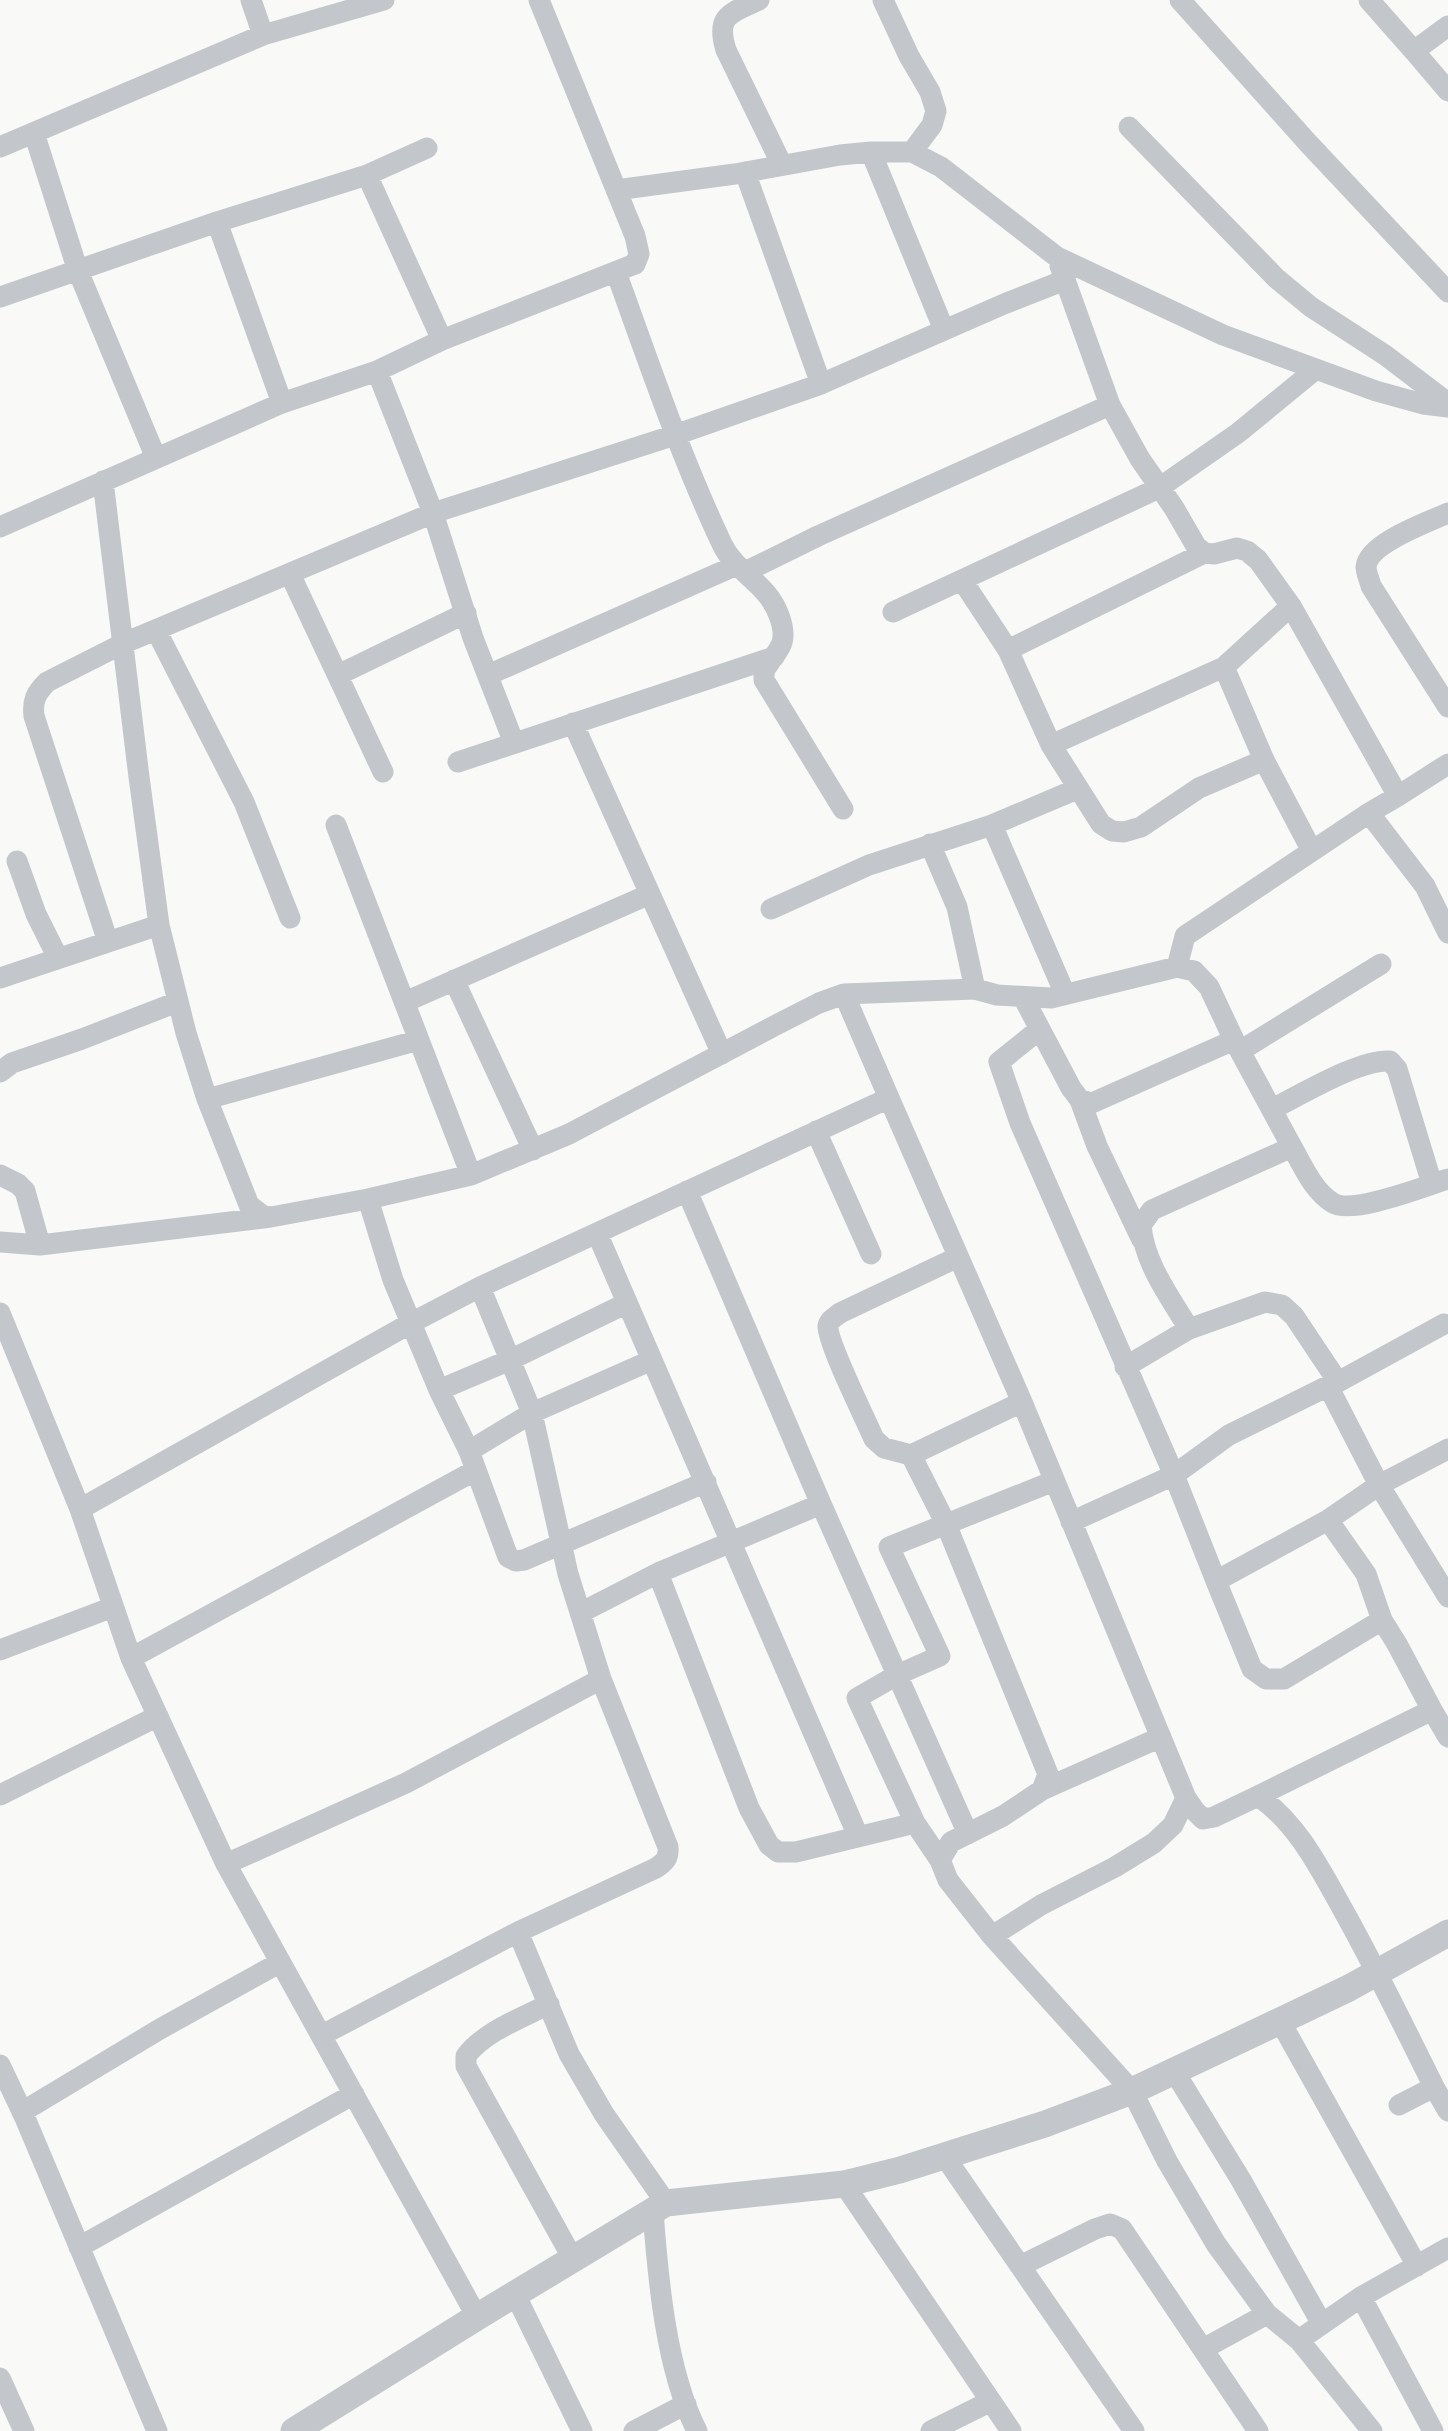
<svg xmlns="http://www.w3.org/2000/svg" width="1448" height="2431" font-family="Ubuntu,sans-serif">
	<rect width="100%" height="100%" fill="#f9f9f7"/>
	<g fill="none" stroke-linecap="round" stroke-linejoin="round">
		<path stroke="#c3c6ca" stroke-width="21" d="M251 0 263 35
			M759 0C731 13 715 15 726 50L782 165
			M883 0 909 56 930 92 936 111 932 125 912 152
			M1180 0 1308 143 1448 292
			M1369 0 1414 51
			M1448 26 1414 51 1448 91
			M1129 127 1276 278 1311 307 1385 355 1448 403
			M34 133 78 271 156 458
			M0 147 263 35 384 0
			M871 152 944 330
			M745 172 821 384
			M367 175 427 148
			M616 190 735 174 840 155 871 152H912L941 167 1057 257 1223 335 1376 391 1423 404 1448 407
			M217 222 282 403
			M1060 266 1110 405 1140 459 1174 508 1196 546 1204 553 1214 554 1237 548 1247 551 1258 560 1291 606 1398 796 1448 764
			M616 272C649 363 680 455 722 544 736 574 768 582 780 618 789 646 777 649 764 671V680L843 809
			M0 297 217 222 367 175 442 340
			M377 371 433 513 473 638 514 743
			M103 481 139 777 159 925 186 1033 207 1099 249 1205 262 1215 271 1217 368 1199 471 1175 569 1134 774 1026 819 1003 844 994 975 989
			M1448 513C1428 522 1368 543 1366 567 1366 573 1370 581 1371 586L1448 707
			M0 527 282 403 377 371 442 340 635 264 639 254 635 236 539 0
			M745 572 818 536 1110 405
			M290 574 383 772
			M962 580 1008 650 1051 745 1101 824 1112 831 1124 832 1141 827 1199 788 1264 760
			M893 612 1159 488 1238 433 1316 369
			M156 630 244 802 290 918
			M1008 650 1204 553
			M1224 667 1264 760 1312 851
			M338 675 466 613
			M488 675 737 565
			M573 723 722 1054
			M1051 745 1224 667 1291 606
			M458 762 774 657
			M1369 813 1425 886 1448 933
			M336 825 471 1175
			M992 825 1065 994
			M930 844 957 907 975 989 997 995 1051 998 1177 967 1194 971 1209 987 1234 1040 1292 1147 1152 1210 1141 1225C1144 1263 1170 1297 1189 1329
			M17 861 36 914 58 958
			M771 909 869 865 992 825 1077 789
			M108 942 34 716C32 701 36 693 47 682L122 644 433 513 675 435 821 384 1004 304 1065 280
			M1177 967 1185 936 1369 813 1398 796
			M0 978 159 925
			M454 980 533 1150
			M844 994 889 1098
			M1023 997 1071 1088 1080 1100 1092 1103 1234 1040
			M405 1002 650 894
			M1040 1029 999 1062 1020 1123 1174 1475 1229 1435 1328 1386
			M1240 1051 1381 964
			M0 1072 12 1063 82 1039 177 1002
			M207 1099 419 1040
			M1080 1100 1097 1146 1142 1240
			M1272 1109C1301 1095 1359 1059 1390 1061L1397 1069 1432 1184
			M816 1131 871 1254
			M1292 1147C1303 1166 1313 1191 1333 1203 1353 1215 1425 1186 1448 1179
			M0 1175 18 1184 25 1191 40 1245
			M687 1191 821 1504 968 1834
			M368 1199 393 1280 439 1390 469 1451 508 1557 516 1561 524 1560 706 1482
			M597 1233 858 1836
			M0 1242 40 1245 271 1217
			M0 1313 80 1509 131 1658 226 1864 477 2317
			M1125 1367 1189 1329 1265 1302 1282 1305 1294 1316 1338 1382 1328 1386 1379 1485 1448 1597
			M1338 1382 1444 1324
			M439 1390 510 1360 627 1303
			M1022 1402 911 1455 946 1524 1048 1774 1042 1790 1003 1816 951 1842 940 1860 948 1880 992 1936 1132 2091 1167 2161 1216 2244 1267 2314 1299 2340
			M469 1451 532 1413 652 1360
			M911 1455 884 1448 874 1439C866 1420 827 1342 828 1326 829 1320 835 1317 840 1313L958 1257
			M80 1509 411 1323 480 1287 889 1098 1022 1402 1186 1798 1195 1811 1203 1819 1214 1817 1258 1796C1297 1823 1319 1867 1342 1908 1375 1967 1404 2026 1434 2087L1399 2105
			M1328 1520 1366 1574 1382 1620 1397 1644 1432 1710
			M1071 1522 1174 1475 1216 1581 1328 1520 1379 1485 1448 1449
			M658 1573 749 1808 769 1845 778 1852H796L915 1823
			M1216 1581 1252 1669 1266 1679H1284L1382 1620
			M580 1613 658 1573 821 1504
			M0 1650 113 1607
			M131 1658 476 1470
			M1042 1790 1161 1737
			M0 1795 158 1716
			M1258 1796 1432 1710 1448 1737
			M940 1860 915 1823 857 1698 897 1675 940 1656 889 1547 1054 1481
			M226 1864 406 1783 601 1679
			M518 1932 569 2054 604 2114 666 2203
			M992 1936 1041 1905 1115 1867 1154 1843 1173 1825 1186 1798
			M549 2004C522 2018 485 2031 466 2056V2066L573 2259
			M1280 2021 1417 2266
			M322 2035 518 1932 656 1868C665 1862 669 1858 668 1847L601 1679 568 1574 532 1413 480 1287
			M0 2065 25 2118 157 2431
			M1174 2071 1241 2180 1322 2324
			M1434 2087 1448 2111
			M22 2112 160 2029 279 1963
			M945 2157 1134 2431
			M844 2184 1011 2431
			M653 2211C658 2279 666 2370 697 2431
			M79 2247 354 2094
			M1020 2266 1095 2229 1110 2224 1122 2229 1258 2431
			M515 2294 582 2431
			M1361 2297 1433 2431
			M1203 2349 1267 2314
			M0 2378 24 2431
			M634 2431 686 2404
			M931 2431 991 2401
			M1372 2431 1299 2340 1361 2297 1448 2248"/>
		<path stroke="#c3c6ca" stroke-width="27" d="M294 2431 477 2317 666 2203 844 2184 900 2170 1045 2124 1132 2091 1280 2021 1349 1988 1448 1933"/>
	</g>
</svg>
